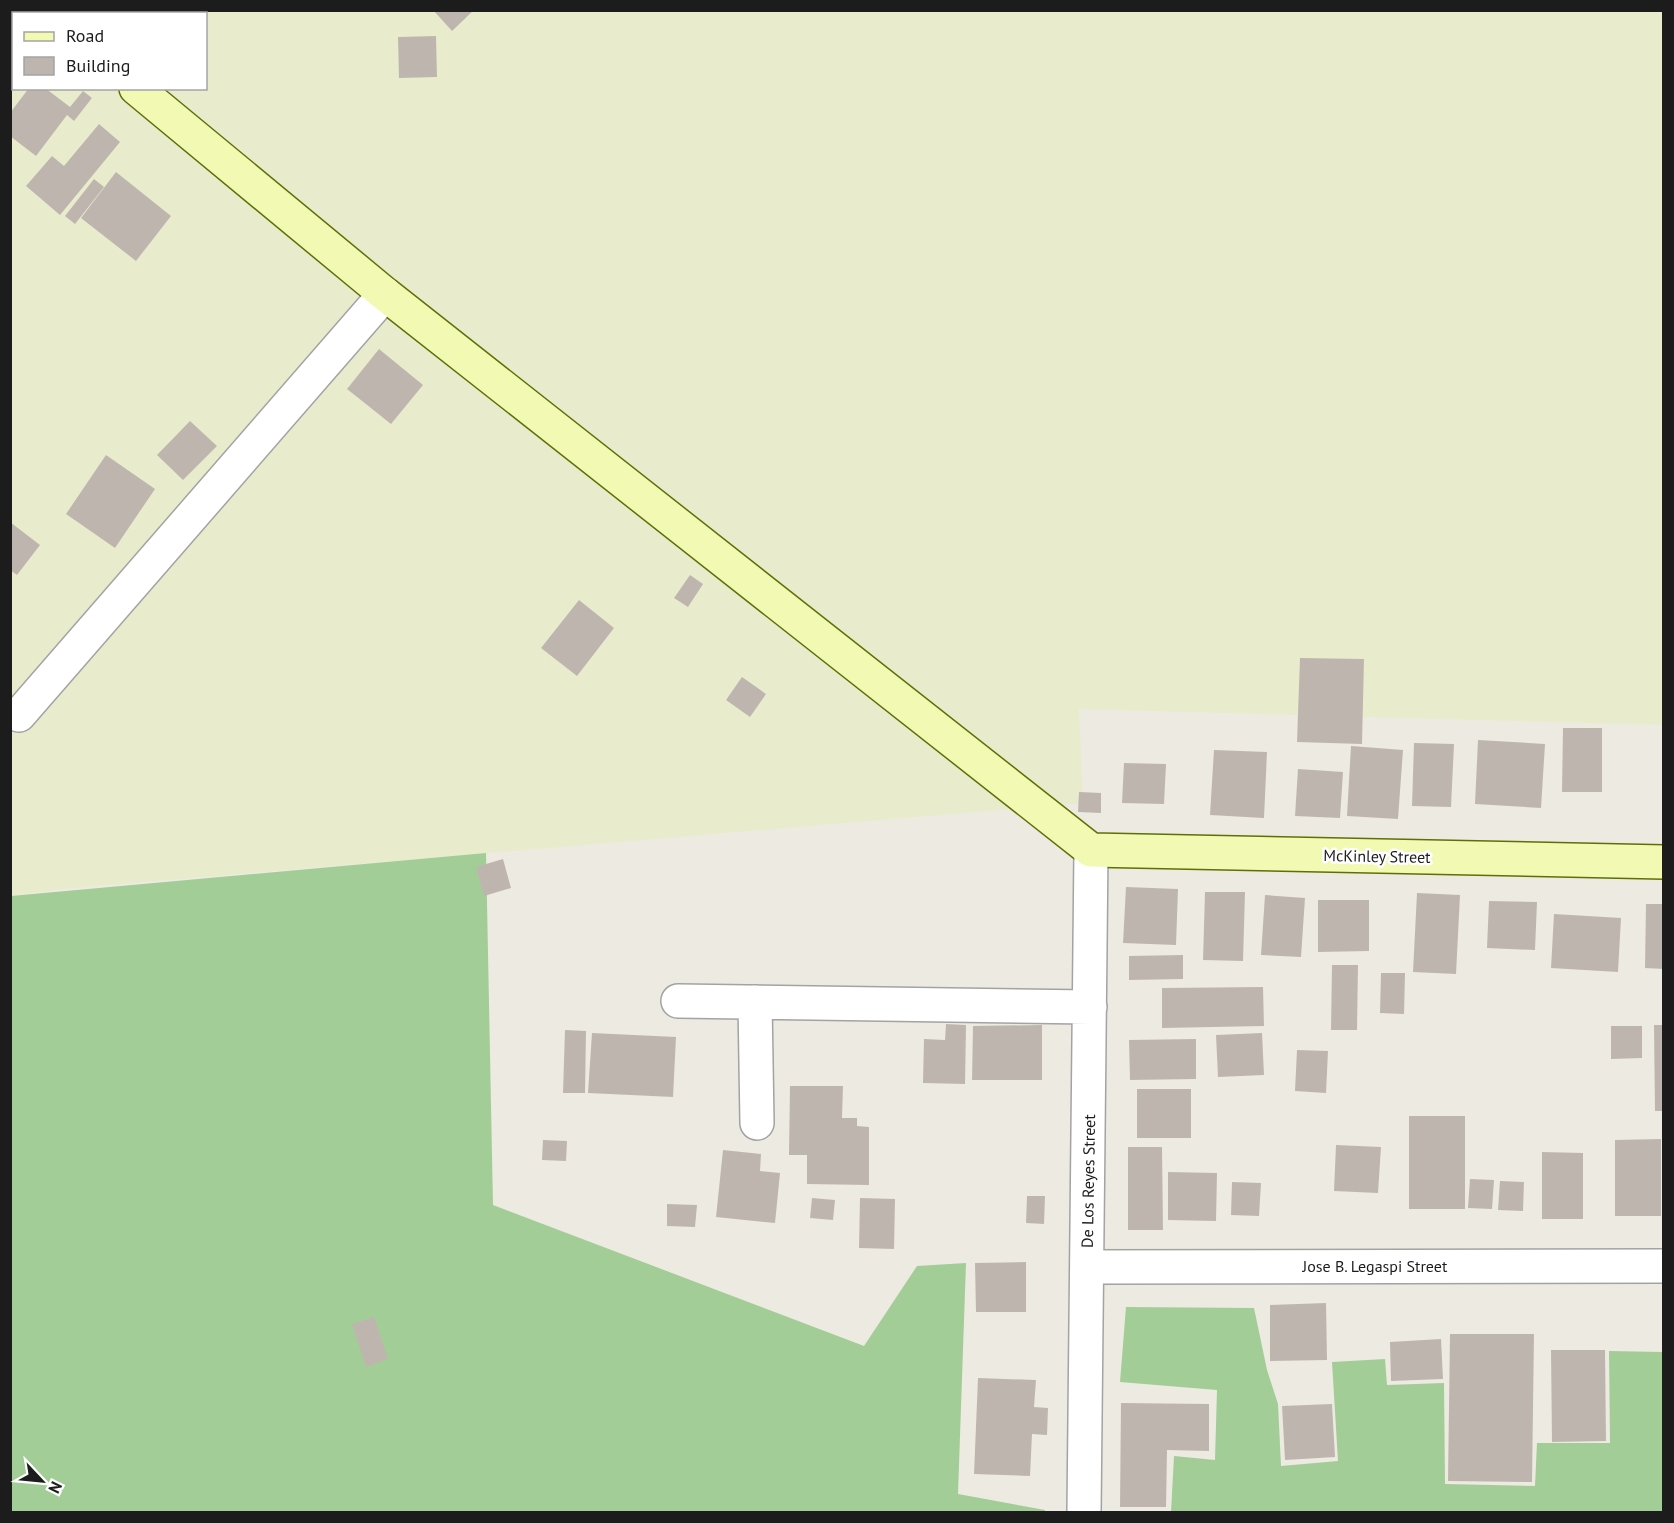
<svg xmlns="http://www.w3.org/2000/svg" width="1674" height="1523" font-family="'PT Sans',sans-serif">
	<rect width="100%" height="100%" fill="#edeae1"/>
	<path fill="#e8eccc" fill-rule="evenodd" d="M11 11H1663V725L1079 709 1083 803 61 889 11 896ZM14 14H206V88H14Z"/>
	<path fill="#a2cd96" d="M486 853 493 1205 864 1346 917 1266 966 1263 958 1494 1045 1510V1512H11V896Z
		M1126 1307 1254 1308 1267 1370 1278 1404 1281 1466 1338 1461 1332 1362 1385 1359 1387 1385 1444 1383 1445 1484 1535 1486 1537 1443H1610L1609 1351 1663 1352V1512H1141H1171L1174 1456 1215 1460 1217 1390 1120 1382Z"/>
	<path fill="#beb6ae" d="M433 10H474L452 31Z
		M436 36 437 77 399 78 398 37Z
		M29 88H45L70 107 83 91 92 98 74 121 67 115 36 156 10 136V113Z
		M99 124 120 142 60 215 26 186 52 156 64 166Z
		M116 172 171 216 136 261 81 218Z
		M94 179 104 187 75 224 65 216Z
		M379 349 423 385 391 424 347 389Z
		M190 421 217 446 183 480 157 455Z
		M106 455 155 489 115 548 66 514Z
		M10 522 40 545 17 575 10 570Z
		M690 575 703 584 688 607 674 598Z
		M579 600 614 628 577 676 541 648Z
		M1300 658 1364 659 1362 744 1297 742Z
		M742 677 766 694 750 717 726 700Z
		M1563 728H1602V792H1562Z
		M1478 740 1545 744 1541 808 1475 804Z
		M1414 743 1454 744 1451 807 1412 806Z
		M1351 746 1403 750 1398 819 1347 816Z
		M1214 750 1267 752 1264 818 1210 815Z
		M1124 763 1166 764 1164 804 1122 803Z
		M1298 769 1343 772 1340 818 1295 816Z
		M1079 792 1101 793V813L1078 812Z
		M503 859 511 888 484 896 476 867Z
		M1126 887 1178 889 1176 945 1123 943Z
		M1205 892H1245L1243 961 1203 960Z
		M1417 893 1460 895 1456 974 1413 972Z
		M1265 895 1305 898 1301 957 1261 955Z
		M1318 900H1369V951L1318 952Z
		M1489 901 1537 902 1535 950 1487 948Z
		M1646 904H1664V969L1645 968Z
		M1554 914 1621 918 1618 972 1551 968Z
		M1183 955V979L1129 980V956Z
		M1332 965H1358L1357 1030H1331Z
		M1381 973H1405L1404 1014 1380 1013Z
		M1263 987 1264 1026 1162 1028V988Z
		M946 1024 966 1025 965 1084 923 1083 924 1039 945 1040Z
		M1042 1025V1080H972L973 1026Z
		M1654 1025H1664V1111H1655Z
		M1611 1026H1642V1058L1611 1059Z
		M565 1030 586 1031 585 1093H563Z
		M592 1033 676 1037 673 1097 588 1093Z
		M1262 1033 1264 1075 1218 1077 1216 1035Z
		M1196 1039V1079L1130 1080 1129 1040Z
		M1297 1050 1328 1051 1326 1093 1295 1091Z
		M790 1086H843L842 1118H857V1126L869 1127V1185L807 1184V1155H789Z
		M1137 1089H1191V1138H1137Z
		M1409 1116H1465V1209H1409Z
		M1661 1139V1216H1615V1140Z
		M543 1140 567 1141 566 1161 542 1160Z
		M1336 1145 1381 1147 1378 1193 1334 1191Z
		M1128 1147H1162L1163 1230H1128Z
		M723 1150 761 1154 760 1171 780 1173 775 1223 716 1217Z
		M1542 1152 1583 1153V1219H1542Z
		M1168 1172 1217 1173 1216 1221 1168 1220Z
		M1470 1179 1494 1180 1492 1209 1468 1208Z
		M1500 1181 1524 1182 1523 1211 1498 1210Z
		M1232 1182 1261 1183 1259 1216 1231 1215Z
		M1027 1196H1045L1044 1224 1026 1223Z
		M812 1198 835 1200 833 1220 810 1218Z
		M860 1198 895 1199 894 1249 859 1248Z
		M667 1204 697 1205 695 1227 667 1226Z
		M1026 1262V1312H976L975 1263Z
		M1326 1303 1327 1360 1270 1361V1305Z
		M374 1317 388 1359 366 1367 352 1324Z
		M1450 1334H1534L1532 1482 1448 1481Z
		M1441 1339 1443 1379 1391 1381 1390 1342Z
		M1551 1350H1605L1606 1441 1552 1442Z
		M978 1378 1036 1380 1034 1407 1048 1408 1047 1435 1032 1434 1030 1476 974 1474Z
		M1121 1403 1209 1404V1451L1167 1450 1166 1507H1120Z
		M1332 1404 1335 1457 1285 1460 1282 1406Z"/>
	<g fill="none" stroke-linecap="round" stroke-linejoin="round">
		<defs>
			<path id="street" d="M19 715 385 294
				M678 1001 1090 1007
				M755 1002 757 1123
				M1087 1267 1664 1266
				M1084 1512 1091 850"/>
			<path id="secondary" d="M41 10 45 14
				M136 88 385 294 1091 850 1664 862"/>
		</defs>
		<use href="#street" stroke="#a3a3a3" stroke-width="36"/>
		<use href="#secondary" stroke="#5e7005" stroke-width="36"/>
		<use href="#street" stroke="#fff" stroke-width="33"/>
		<use href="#secondary" stroke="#f1f9b3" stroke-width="33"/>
	</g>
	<g text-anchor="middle" stroke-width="5" stroke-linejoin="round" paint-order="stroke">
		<g font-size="16" fill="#1c1c1c" stroke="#fff">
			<text transform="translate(1377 856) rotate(1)" y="6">McKinley Street</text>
			<text transform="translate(1088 1181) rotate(-89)" y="6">De Los Reyes Street</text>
			<text x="1375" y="1272">Jose B. Legaspi Street</text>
		</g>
	</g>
	<rect width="1674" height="1523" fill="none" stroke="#1c1c1c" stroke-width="24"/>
	<rect x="12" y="12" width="195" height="78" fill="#ffffff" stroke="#a4a4a4" stroke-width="1.5"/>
	<rect x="24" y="32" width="30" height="9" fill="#f1f9b3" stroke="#a4a4a4" stroke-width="1.5"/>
	<text x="66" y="42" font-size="18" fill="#1c1c1c">Road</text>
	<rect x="24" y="57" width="30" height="18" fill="#beb6ae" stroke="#a4a4a4" stroke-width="1.5"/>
	<text x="66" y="72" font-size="18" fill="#1c1c1c">Building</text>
	<g transform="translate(42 1481) rotate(116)" stroke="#ffffff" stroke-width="4.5" paint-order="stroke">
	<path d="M0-4.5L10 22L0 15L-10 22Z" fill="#1c1c1c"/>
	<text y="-9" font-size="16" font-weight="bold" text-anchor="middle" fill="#1c1c1c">N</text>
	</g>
</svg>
